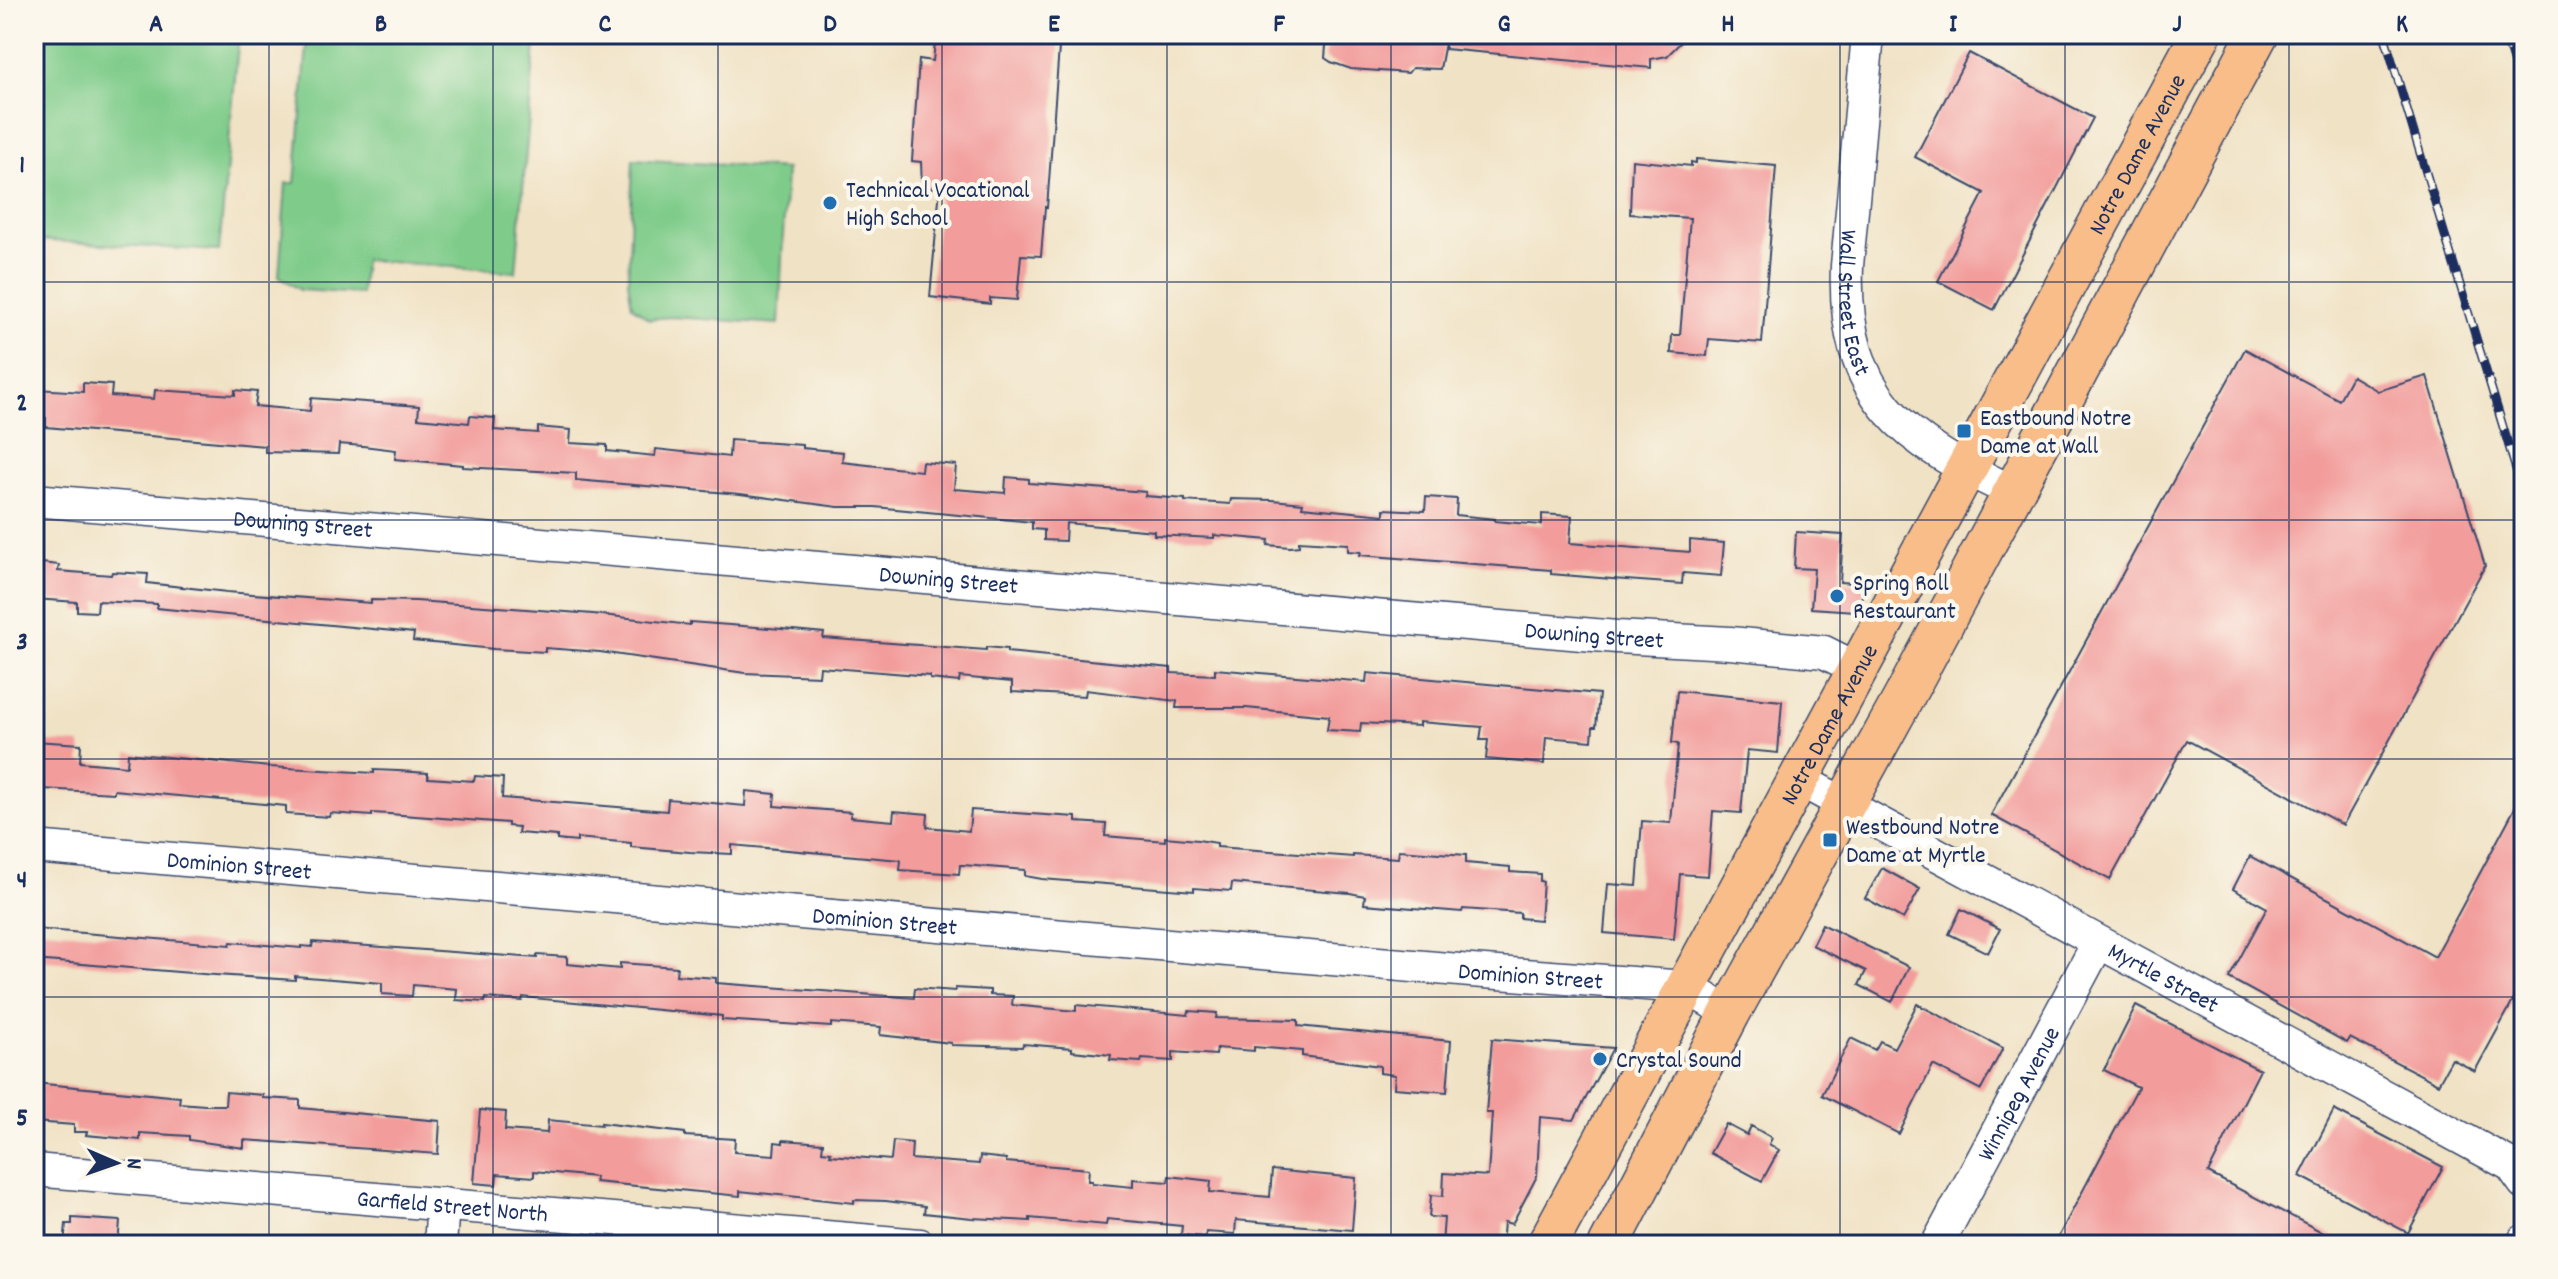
<svg xmlns="http://www.w3.org/2000/svg" width="2558" height="1279" font-family="Dekko,sans-serif">
	<rect width="100%" height="100%" fill="#fbf7ec"/>
	<filter id="ink" filterUnits="userSpaceOnUse"><feTurbulence type="fractalNoise" baseFrequency=".0125" numOctaves="2"/><feDisplacementMap in="SourceGraphic" scale="16" xChannelSelector="R" yChannelSelector="G"/><feConvolveMatrix kernelMatrix="1 2 1 2 8 2 1 2 1" color-interpolation-filters="sRGB"/></filter>
	<filter id="wash" filterUnits="userSpaceOnUse"><feTurbulence type="fractalNoise" baseFrequency=".006" numOctaves="4" result="noise"/><feDisplacementMap in="SourceGraphic" scale="32" xChannelSelector="R" yChannelSelector="G"/><feGaussianBlur stdDeviation="1.8" result="paint"/><feColorMatrix in="noise" values="0 0 0 0 0 0 0 0 0 0 0 0 0 0 0 0 0 1.4 0 .05"/><feComposite in="paint" operator="in"/></filter>
	<g filter="url(#wash)">
		<rect width="100%" height="100%" fill="#f0e2c5"/>
		<path fill="#7fcc8a" stroke="#4d7e74" stroke-width="2" d="M34 34H239L219 251 34 240Z
			M308 34H536L516 272 364 260 361 294 300 290 279 276 286 183H295Z
			M633 159 786 169 779 324 671 317 649 319 632 306 628 281Z"/>
		<g id="blocks">
			<path fill="#f29c9b" d="M936 34H1060L1047 208 1045 207 1041 256 1021 255 1017 300 990 298V304L930 297 940 188 922 187 921 162 912 161 919 59 933 61Z
				M1327 34H1689L1667 56 1651 59V68L1445 49V43L1440 69 1412 68 1408 73 1351 69 1331 62 1325 58Z
				M1969 53 2093 118 1994 310 1938 281 1984 193 1915 157Z
				M1696 159 1776 166 1762 343 1709 339 1707 356 1671 353 1672 335H1680L1690 218 1630 214 1632 160 1691 166V162L1696 163Z
				M2245 349 2339 400 2352 376 2378 391 2427 376 2485 566 2343 825 2187 740 2110 880 1991 815Z
				M83 383 112 385 111 396 154 399 155 390 235 395V390L257 392 255 406 310 411 311 398 419 406 418 418 469 423 470 416 495 418 494 430 538 433V427L571 430 570 443 607 445V451L655 456 656 449 729 457 730 440 802 445V448L843 452 842 462 921 471 922 462 956 465 954 489 1005 493 1006 477 1029 479V483L1146 492 1145 496 1185 499V501L1230 504 1231 499 1272 500 1303 503 1302 507 1384 515V509L1425 511 1426 497 1457 499 1456 515 1495 519V521L1542 525V514L1572 516 1570 543 1690 552V540L1724 543 1721 576 1683 573 1682 584 1612 579 1551 574V570L1360 555 1361 552 1348 551V544L1299 541V546L1290 547 1268 545 1269 540 1214 535V538L1154 535V531L1066 523 1065 541 1044 540V530L1032 529V522L875 507H838L740 494 576 480V473L463 467V465L395 459 396 450 363 446 339 444 338 454 265 452V446L46 427V418H34L37 389 83 392Z
				M1796 532 1843 535 1840 582 1868 584 1855 611 1811 608 1814 569 1794 568Z
				M34 562 59 565 58 571 111 575 112 572 148 574 147 583 227 592 371 603V600L416 601 593 614 690 625V622L782 629 824 633 823 638 986 650V647L1007 649V652L1171 668V673L1215 675V669L1366 682 1367 673 1599 694 1596 727H1593L1592 741 1546 737 1544 764 1486 759 1488 740H1480L1482 727 1419 722V726L1361 723 1360 732 1327 730 1329 716 1246 708H1176L1177 701 1086 690 1085 696 1012 692V682L960 677 959 682 930 679V676L820 667 819 676 745 673 600 652 545 648V652L494 649 413 641 414 633 196 612 157 608V604L98 601 97 612 77 611V602L34 599Z
				M1677 691 1782 701 1778 753 1747 750 1741 813 1713 811 1708 876 1680 874 1674 939 1604 933 1608 884 1637 886 1642 821 1671 823 1678 744 1672 743Z
				M34 741 81 744 80 762 127 766 128 753 270 767 374 773V770L398 771 428 773V778L474 781 475 776 503 778 502 798 580 804 667 811 668 799 745 806 746 791 775 794 774 806 851 812 850 817 893 821 894 811 928 814 927 827 969 831 971 810 1076 817V822L1106 824 1105 836 1165 841V837L1198 840 1217 843V847L1353 857V855L1398 858 1399 850 1466 855V863L1510 867V872L1540 874V881L1543 882 1540 920 1520 918V913L1463 909 1462 912 1364 904 1365 896 1350 893 1232 883 1231 891 1194 888V891L1042 879 1025 876V870L963 865H960L959 874 900 870 901 860 889 859 732 845V854L690 852 631 847V843L577 838V842L557 840V836L518 833 519 827 508 826V823L389 814 372 813V816L330 813 329 817 286 814V806L114 790V793L43 789 34 786Z
				M2524 791V981L2475 1071 2452 1059 2438 1084 2350 1038 2347 1043 2229 978 2267 908 2233 889 2250 856 2435 957Z
				M1882 868 1920 889 1903 919 1865 898Z
				M1961 909 2000 929 1988 953 1949 934Z
				M1822 924 1909 967 1892 1002 1859 985 1866 971 1812 945Z
				M34 929 230 945 231 942 301 948V946L312 947 313 942 537 958V955L567 957V964L620 969V963L677 967 676 975 716 978V983L914 998 915 988 955 991V988L990 990V995L1013 996 1012 1005 1076 1011V1005L1188 1015 1189 1011 1217 1013 1216 1018 1298 1020V1026L1451 1041 1447 1092 1394 1088 1395 1075 1380 1073V1066L1302 1056V1051L1254 1047V1051L1217 1048 1216 1055 1173 1052V1061L1142 1059 1141 1062 1110 1060 1111 1055 1072 1051V1048L1023 1044 1022 1047 951 1045V1043L880 1035 881 1027 831 1023V1027L722 1020V1016L523 997 522 1001 486 998 485 1002 456 1000 457 989 413 985 412 996 382 994V983L295 976V980L215 975 34 960Z
				M1917 1004 2003 1048 1981 1090 1933 1065 1899 1134 1822 1095 1851 1038 1875 1050 1880 1041 1894 1048Z
				M2136 1006 2260 1070 2208 1173 2347 1245H2054L2138 1087 2104 1070Z
				M1492 1039 1613 1048 1574 1120 1540 1117 1537 1176 1512 1224 1504 1222 1502 1245H1442L1444 1218 1429 1217 1431 1195 1443 1196 1444 1173 1488 1176 1492 1113H1486Z
				M34 1083 180 1097 179 1103 205 1105H225L226 1092 263 1095V1098L300 1100V1108L440 1121 438 1154 244 1140V1148L189 1140V1136L140 1133V1140L86 1135 87 1132H74V1125L34 1122Z
				M480 1110 506 1112 505 1130 547 1133 548 1120 601 1125V1123L685 1133V1136L735 1139 734 1152 774 1155 775 1142 783 1143V1140L823 1143 822 1151 831 1152 830 1155 891 1160 893 1141 912 1143 911 1159 979 1164 980 1156 1006 1159V1162L1089 1169 1088 1181H1092V1183L1133 1187V1179L1168 1182 1169 1176 1211 1181 1210 1192 1270 1197 1272 1170 1356 1178 1352 1230 1236 1220 1235 1234 1206 1232 1205 1237 1181 1235 1182 1226 1107 1219 1106 1225 1030 1218V1221L972 1218 924 1213 925 1206 886 1201 854 1200V1203L740 1191V1196L689 1191 595 1182V1177L534 1171V1177L497 1174 496 1185 474 1183Z
				M2334 1110 2443 1167 2408 1233 2300 1176Z
				M1726 1124 1747 1135 1751 1126 1772 1138 1769 1144 1779 1150 1762 1181 1710 1153Z
				M72 1218 120 1221 118 1245H64L66 1224H72Z"/>
		</g>
	</g>
	<g filter="url(#ink)">
		<use href="#blocks" fill-opacity="0" stroke="#3b4a6d" stroke-width="2"/>
		<g fill="none" stroke-linecap="round" stroke-linejoin="round">
			<defs>
				<g id="minor">
					<path id="s1" d="M1868 34 1847 266C1842 397 1904 442 2014 492"/>
					<path id="s2" d="M34 500 1617 637 1730 643 1824 652 1858 669"/>
					<path id="s3" d="M1798 779 2511 1165 2524 1183"/>
					<path id="s4" d="M34 847 1471 971 1686 987 1730 1013"/>
					<path id="s5" d="M34 1170 920 1245"/>
					<path d="M440 1245 443 1204"/>
					<path id="s6" d="M1937 1245 2098 943"/>
					<path d="M2522 1245 2524 1241"/>
				</g>
				<g id="major">
					<path id="s7" d="M1547 1245 2201 34"/>
					<path d="M1609 1245 1730 1013 1904 697 2258 34"/>
				</g>
			</defs>
			<use href="#minor" stroke="#3b4a6d" stroke-width="35"/>
			<use href="#major" stroke="#3b4a6d" stroke-width="43"/>
			<use href="#minor" stroke="#fff" stroke-width="32"/>
			<use href="#major" stroke="#f8bd89" stroke-width="40"/>
			<defs>
				<path id="rail" d="M2384 34 2524 496
					M2505 34 2524 97"/>
			</defs>
			<use href="#rail" stroke="#1b2f5e" stroke-width="9"/>
			<use href="#rail" stroke="#fbf7ec" stroke-width="6" stroke-dasharray="18" stroke-linecap="butt"/>
		</g>
	</g>
	<path fill="none" stroke="#1b2f5e" stroke-width="2" stroke-opacity="0.55" d="M269 34V1245M493 34V1245M718 34V1245M942 34V1245M1167 34V1245M1391 34V1245M1616 34V1245M1840 34V1245M2065 34V1245M2289 34V1245M34 282H2524M34 520H2524M34 759H2524M34 997H2524"/>
	<g fill="#1f6fb2" stroke="#fbf7ec" stroke-width="3">
		<circle cx="830" cy="203" r="8"/>
		<rect x="1956" y="423" width="16" height="16" rx="4"/>
		<circle cx="1837" cy="596" r="8"/>
		<rect x="1822" y="832" width="16" height="16" rx="4"/>
		<circle cx="1600" cy="1059" r="8"/>
	</g>
	<g text-anchor="middle" stroke-width="8" stroke-linejoin="round" paint-order="stroke">
		<g font-size="24" fill="#1b2f5e" stroke="#fbf7ec">
			<text dy="8" stroke="none"><textPath href="#s7" startOffset="1240">Notre Dame Avenue</textPath></text>
			<text dy="8" stroke="none"><textPath href="#s1" startOffset="270">Wall Street East</textPath></text>
			<text dy="8" stroke="none"><textPath href="#s2" startOffset="270">Downing Street</textPath></text>
			<text dy="8" stroke="none"><textPath href="#s2" startOffset="918">Downing Street</textPath></text>
			<text dy="8" stroke="none"><textPath href="#s2" startOffset="1566">Downing Street</textPath></text>
			<text dy="8" stroke="none"><textPath href="#s7" startOffset="592">Notre Dame Avenue</textPath></text>
			<text dy="8" stroke="none"><textPath href="#s4" startOffset="206">Dominion Street</textPath></text>
			<text dy="8" stroke="none"><textPath href="#s4" startOffset="854">Dominion Street</textPath></text>
			<text dy="8" stroke="none"><textPath href="#s4" startOffset="1502">Dominion Street</textPath></text>
			<text dy="8" stroke="none"><textPath href="#s3" startOffset="416">Myrtle Street</textPath></text>
			<text dy="8" stroke="none"><textPath href="#s6" startOffset="172">Winnipeg Avenue</textPath></text>
			<text dy="8" stroke="none"><textPath href="#s5" startOffset="420">Garfield Street North</textPath></text>
		</g>
		<g font-size="24" fill="#1b2f5e" stroke="#fbf7ec" text-anchor="start">
			<text x="846" y="197">Technical Vocational<tspan x="846" dy="28">High School</tspan></text>
			<text x="1980" y="425">Eastbound Notre<tspan x="1980" dy="28">Dame at Wall</tspan></text>
			<text x="1853" y="590">Spring Roll<tspan x="1853" dy="28">Restaurant</tspan></text>
			<text x="1846" y="834">Westbound Notre<tspan x="1846" dy="28">Dame at Myrtle</tspan></text>
			<text x="1616" y="1067">Crystal Sound</text>
		</g>
	</g>
	<rect width="2558" height="1279" fill="none" stroke="#fbf7ec" stroke-width="88"/>
	<g transform="translate(116 1163) rotate(92)" stroke="#fbf7ec" stroke-width="6" paint-order="stroke">
	<path d="M0-6L14 30L0 20L-14 30Z" fill="#1b2f5e"/>
	<text y="-12" font-size="22" font-weight="bold" text-anchor="middle" fill="#1b2f5e">N</text>
	</g>
	<rect x="44" y="44" width="2470" height="1191" fill="none" stroke="#1b2f5e" stroke-width="3"/>
	<g font-size="26" text-anchor="middle" font-weight="bold" fill="#1b2f5e">
		<text x="156" y="31">A</text>
		<text x="381" y="31">B</text>
		<text x="605" y="31">C</text>
		<text x="830" y="31">D</text>
		<text x="1054" y="31">E</text>
		<text x="1279" y="31">F</text>
		<text x="1504" y="31">G</text>
		<text x="1728" y="31">H</text>
		<text x="1953" y="31">I</text>
		<text x="2177" y="31">J</text>
		<text x="2402" y="31">K</text>
		<text x="22" y="172">1</text>
		<text x="22" y="410">2</text>
		<text x="22" y="649">3</text>
		<text x="22" y="887">4</text>
		<text x="22" y="1125">5</text>
	</g>
</svg>
